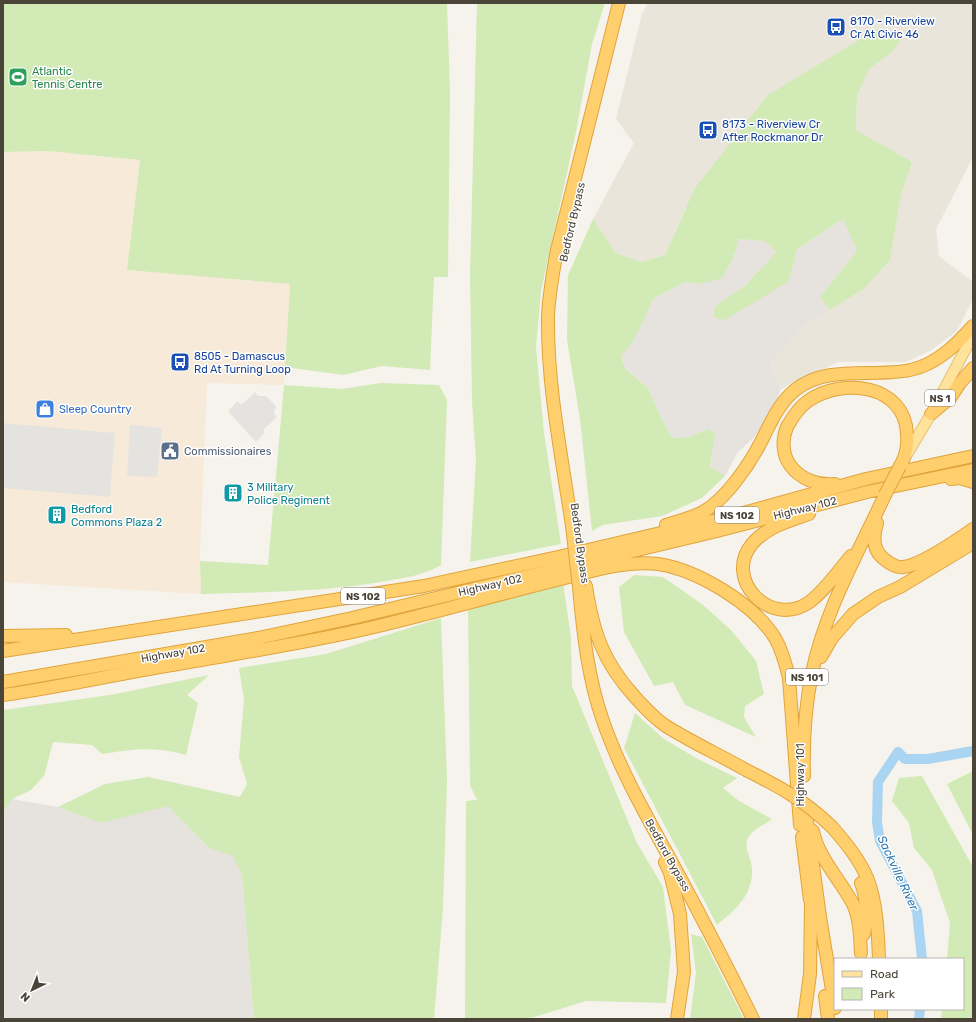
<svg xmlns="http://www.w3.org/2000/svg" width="976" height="1022" font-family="Rubik,sans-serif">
	<rect width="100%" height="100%" fill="#f6f3ec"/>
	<path fill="#eae5da" d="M648 3H973V157L936 229 939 256 973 282V299L957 331 930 351 905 362H839L798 380 781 389 770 363 805 325 865 288 890 260 901 195 912 162 856 131 857 96 869 69 892 52 901 37 685 209 665 255 641 262 616 253 593 219 634 143 616 119 642 14Z"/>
	<path fill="#f7ead8" d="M48 151 140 160 127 270 290 284 284 385 207 383 200 556 201 594 3 582V152Z"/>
	<path fill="#e6e2dd" d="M843 219 857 251 820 297 830 310 805 325 770 363 781 389 775 406 759 433 738 452 725 476 710 467 712 458 708 429 689 437 672 438 659 413 648 388 625 367 621 356 632 343 643 322 653 299 685 282 700 284 733 258 739 239 765 241 776 252 746 285 715 306 713 317 766 294 789 281 797 249Z
		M12 799 58 807 101 823 168 805 209 848 233 855 242 875 254 1019H3V812Z"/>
	<path fill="#d2eab5" d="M3 3H447L450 91 448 277H434L430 370 382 366 343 375 285 367 290 284 127 270 140 160 48 151 3 152Z
		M477 3H605L592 44 576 132 541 291 536 347 544 433 561 544 470 562 476 459 472 402 470 275Z
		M879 28 902 37 892 52 869 69 857 96 856 130 912 162 901 195 890 260 865 288 830 310 820 297 857 251 843 219 797 249 789 281 725 320 713 317 715 306 746 285 776 252 765 241 739 239 733 258 722 278 700 284 685 282 653 299 643 322 632 343 621 356 625 368 648 388 659 413 672 438 689 437 708 429 715 434 710 467 725 476 702 498 662 516 603 525 592 531 580 419 567 340 568 275 593 219 616 253 641 262 665 255 695 188 768 95Z
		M381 383 439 385 447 400 441 565C421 576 408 577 386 581 325 592 263 592 201 594L200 561 268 565 284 385 342 389Z
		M634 575 663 577 703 605 731 630 756 661 764 694 745 706 744 717 756 737 685 705 673 682 654 686 624 632 619 587Z
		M563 583 571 637 572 686 637 843 663 887 671 951 666 1003 586 1001 528 1019H465L466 801 477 800 470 785 468 607Z
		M441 618 447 780 443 908 434 1019H254L242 875 233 856 209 848 168 806 101 823 58 807 105 784 148 777 240 797 247 784 239 757 244 700 239 668 326 654Z
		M209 675 187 695 198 703 186 755C153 746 134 749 102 754L92 745 53 742 44 776 31 790 12 799 3 812V710L110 695Z
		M635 713 664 739 696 758 737 778 723 788 739 801 772 819C766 824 754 829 750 835 741 847 752 857 752 870 753 895 735 910 717 925L624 748Z
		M973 771V835L947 784Z
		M922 776 973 867V1019H941L942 1009H963V959H947L950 923 932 870 914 848 909 823 892 801 899 778Z
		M691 934 702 937 744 1019H690L696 973Z"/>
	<path fill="#e5e3e0" d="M255 392 258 396H266L276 406 274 413 277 417 263 430 265 433 256 442 228 411 238 401 241 405Z
		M3 423 115 433 110 497 3 488Z
		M130 425 162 428 157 477 127 476Z"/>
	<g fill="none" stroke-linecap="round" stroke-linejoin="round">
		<path stroke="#a9d4f2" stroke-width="10" d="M922 959 917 911 880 841 877 822 878 782 898 752 905 759H928L973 751
			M919 1019 920 1009"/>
		<defs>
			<path id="primary" d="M906 456 931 414 973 335"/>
			<path id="motorway" d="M931 414 950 398 960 383 973 368
				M951 479 960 478 973 482
				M835 484C818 486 800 479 790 465 782 454 782 439 787 427 792 418 799 407 808 401 842 377 905 384 907 434 908 445 906 456 900 466
				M809 514C789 521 766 527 752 544 723 579 770 628 808 603 823 593 839 570 851 556
				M877 523C873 536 872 550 884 559 889 563 897 568 903 567 922 565 957 540 973 529
				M666 525C678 521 692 518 703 512 726 499 749 465 761 442 770 424 779 403 795 390 827 364 873 378 910 370 936 365 956 345 973 326
				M572 526C562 457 547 386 548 316 549 294 553 272 557 250L619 3
				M586 586C593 632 603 662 635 697 644 707 655 719 666 726 691 742 720 755 746 770
				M579 587C583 632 588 679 603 721 621 773 649 820 675 868 702 918 728 968 753 1019
				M3 636 66 635
				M3 651 424 586 558 557 729 517 866 479 973 456
				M821 657 832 638 853 614 878 597 900 587 973 543
				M3 682 258 638 352 618 717 531 867 492 973 470
				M3 695C60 687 116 674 172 665 239 653 308 643 374 627 437 612 499 594 561 579 592 571 627 560 658 564 698 570 754 604 775 638 782 650 786 665 789 678L800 825
				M804 776C803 742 805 707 812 673 825 610 858 553 885 495
				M806 813 820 917 835 1008
				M832 827C846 843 860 860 868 880 877 904 878 934 879 959
				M813 831C818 857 841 881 853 904 860 919 860 937 861 953
				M802 837 810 900
				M665 862 670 873 680 914 684 972 677 1019
				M861 883C867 898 867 919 864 934
				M825 996 828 1019
				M881 1009V1019
				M804 1019 810 974 811 902"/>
		</defs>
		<use href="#primary" stroke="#e6c16a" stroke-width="12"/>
		<use href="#motorway" stroke="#e0a43c" stroke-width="14"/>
		<use href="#primary" stroke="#ffe39c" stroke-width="10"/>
		<use href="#motorway" stroke="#ffcf6e" stroke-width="12"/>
		<defs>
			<path id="motorway-bridge" d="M885 495 900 466
				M572 526 579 587
				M746 770C780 787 804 800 832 827"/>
		</defs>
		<use href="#motorway-bridge" stroke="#e0a43c" stroke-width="14" stroke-linecap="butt"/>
		<use href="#motorway-bridge" stroke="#ffcf6e" stroke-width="12"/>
	</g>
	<defs>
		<symbol id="bus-square" viewBox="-11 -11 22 22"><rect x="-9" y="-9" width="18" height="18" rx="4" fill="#1a4fb4" stroke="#fff"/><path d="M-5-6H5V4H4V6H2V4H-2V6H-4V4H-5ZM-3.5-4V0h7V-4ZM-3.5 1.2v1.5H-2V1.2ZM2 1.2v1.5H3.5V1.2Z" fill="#fff"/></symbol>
		<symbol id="stadium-square" viewBox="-11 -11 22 22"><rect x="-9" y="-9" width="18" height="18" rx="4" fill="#2e9e5b" stroke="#fff"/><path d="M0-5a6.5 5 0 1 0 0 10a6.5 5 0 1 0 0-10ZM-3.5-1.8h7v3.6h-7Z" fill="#fff"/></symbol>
		<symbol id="shop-square" viewBox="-11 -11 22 22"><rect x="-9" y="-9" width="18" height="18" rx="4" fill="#3f7fe0" stroke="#fff"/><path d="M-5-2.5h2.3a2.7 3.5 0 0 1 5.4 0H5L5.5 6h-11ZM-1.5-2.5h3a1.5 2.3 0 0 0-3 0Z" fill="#fff"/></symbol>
		<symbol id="civic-square" viewBox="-11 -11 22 22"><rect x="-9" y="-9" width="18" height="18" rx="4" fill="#5c6f8a" stroke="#fff"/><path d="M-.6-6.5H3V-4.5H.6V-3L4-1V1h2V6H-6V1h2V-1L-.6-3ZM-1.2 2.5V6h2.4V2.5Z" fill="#fff"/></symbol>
		<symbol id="building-square" viewBox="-11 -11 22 22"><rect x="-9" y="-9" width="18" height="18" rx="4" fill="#0f9aa8" stroke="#fff"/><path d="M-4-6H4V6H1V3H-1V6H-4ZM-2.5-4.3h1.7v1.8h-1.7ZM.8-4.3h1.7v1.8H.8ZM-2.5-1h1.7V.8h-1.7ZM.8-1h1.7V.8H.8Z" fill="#fff"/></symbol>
	</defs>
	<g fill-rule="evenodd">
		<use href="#bus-square" x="825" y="16" width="22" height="22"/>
		<use href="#stadium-square" x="7" y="66" width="22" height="22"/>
		<use href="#bus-square" x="697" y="119" width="22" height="22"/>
		<use href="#bus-square" x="169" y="351" width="22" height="22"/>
		<use href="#shop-square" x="34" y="398" width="22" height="22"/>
		<use href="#civic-square" x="159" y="440" width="22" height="22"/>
		<use href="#building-square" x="222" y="482" width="22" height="22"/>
		<use href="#building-square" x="46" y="504" width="22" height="22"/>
	</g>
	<g text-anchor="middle" stroke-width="3" stroke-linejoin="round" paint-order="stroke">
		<g fill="#fff" stroke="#817c74" stroke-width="1">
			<rect x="925" y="390" width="30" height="16" rx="3"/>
			<rect x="715" y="507" width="44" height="16" rx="3"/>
			<rect x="341" y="588" width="44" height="16" rx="3"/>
			<rect x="786" y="669" width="42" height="16" rx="3"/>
		</g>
		<g font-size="10" font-weight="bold" fill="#4b4439">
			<text x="940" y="402">NS 1</text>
			<text x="737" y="519">NS 102</text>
			<text x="363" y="600">NS 102</text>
			<text x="807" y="681">NS 101</text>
		</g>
		<g font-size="11" fill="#164399" stroke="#fff" text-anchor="start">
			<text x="850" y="25">8170 - Riverview<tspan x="850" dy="13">Cr At Civic 46</tspan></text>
			<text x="722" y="128">8173 - Riverview Cr<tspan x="722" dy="13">After Rockmanor Dr</tspan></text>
			<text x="194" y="360">8505 - Damascus<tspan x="194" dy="13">Rd At Turning Loop</tspan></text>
		</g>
		<g font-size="11" fill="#27864d" stroke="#fff" text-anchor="start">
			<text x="32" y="75">Atlantic<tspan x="32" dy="13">Tennis Centre</tspan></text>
		</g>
		<g font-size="11" fill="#4b4439" stroke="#fff">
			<text transform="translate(572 222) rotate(-77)" y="4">Bedford Bypass</text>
			<text transform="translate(805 508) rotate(-14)" y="4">Highway 102</text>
			<text transform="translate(580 543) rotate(82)" y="4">Bedford Bypass</text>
			<text transform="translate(490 585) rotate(-13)" y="4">Highway 102</text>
			<text transform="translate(173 653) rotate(-10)" y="4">Highway 102</text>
			<text transform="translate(800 775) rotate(-90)" y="4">Highway 101</text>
			<text transform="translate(668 855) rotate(61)" y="4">Bedford Bypass</text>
		</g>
		<g font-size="11" fill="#366cbe" stroke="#fff" text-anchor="start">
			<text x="59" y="413">Sleep Country</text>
		</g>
		<g font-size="11" fill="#4e5e75" stroke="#fff" text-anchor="start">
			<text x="184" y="455">Commissionaires</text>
		</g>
		<g font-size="11" fill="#0d838f" stroke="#fff" text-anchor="start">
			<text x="247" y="491">3 Military<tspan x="247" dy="13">Police Regiment</tspan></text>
			<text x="71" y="513">Bedford<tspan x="71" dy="13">Commons Plaza 2</tspan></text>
		</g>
		<g font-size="12" font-style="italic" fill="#2e7ab2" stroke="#fff">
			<text transform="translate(898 873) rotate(65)" y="4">Sackville River</text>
		</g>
	</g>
	<rect width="976" height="1022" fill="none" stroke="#4b4439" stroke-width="8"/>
	<rect x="834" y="958" width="130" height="52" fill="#ffffff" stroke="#b7b4b0"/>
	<rect x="842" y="971" width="20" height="6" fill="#ffe39c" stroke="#b7b4b0"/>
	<text x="870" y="978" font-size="12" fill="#4b4439">Road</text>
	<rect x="842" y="988" width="20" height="12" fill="#d2eab5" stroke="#b7b4b0"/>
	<text x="870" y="998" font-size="12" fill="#4b4439">Park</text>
	<g transform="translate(32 990) rotate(223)" stroke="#ffffff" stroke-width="3" paint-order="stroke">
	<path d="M0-3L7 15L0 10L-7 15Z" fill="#4b4439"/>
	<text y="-6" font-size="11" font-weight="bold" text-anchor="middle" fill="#4b4439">N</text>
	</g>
</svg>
